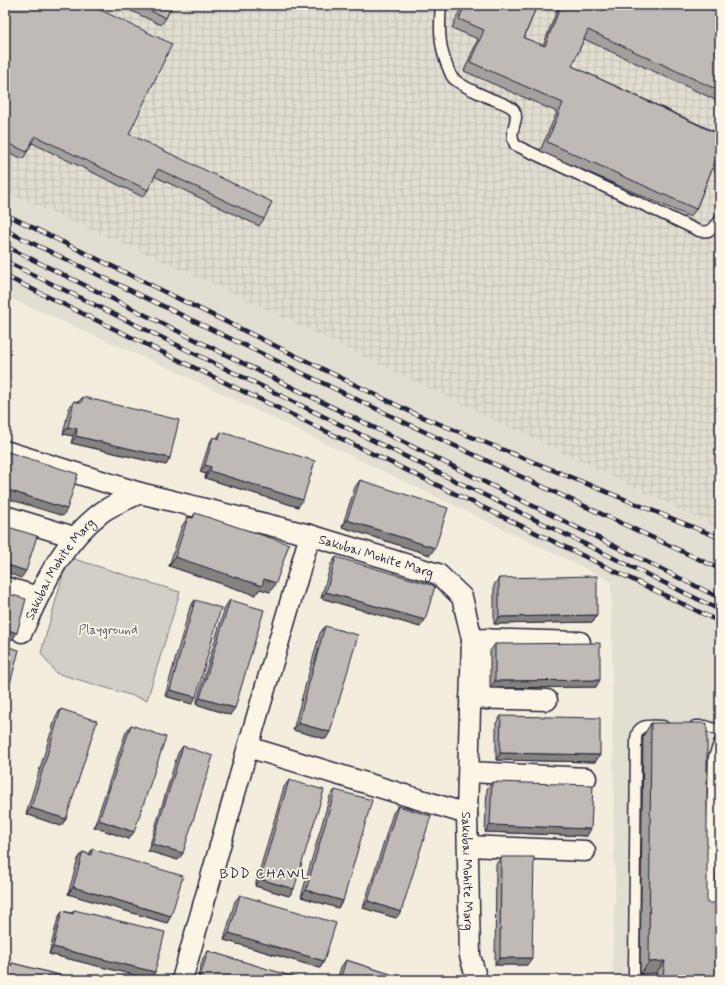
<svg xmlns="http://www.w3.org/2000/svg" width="725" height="985" font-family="Mynerve,sans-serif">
	<defs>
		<pattern id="industrial-grid" width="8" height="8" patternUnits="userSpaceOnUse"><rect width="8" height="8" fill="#e3ded2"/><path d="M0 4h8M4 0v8" fill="none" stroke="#c2beb5"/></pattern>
	</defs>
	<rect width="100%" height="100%" fill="#f3edde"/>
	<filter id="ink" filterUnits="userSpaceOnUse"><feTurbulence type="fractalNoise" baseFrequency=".025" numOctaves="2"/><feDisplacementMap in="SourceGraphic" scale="8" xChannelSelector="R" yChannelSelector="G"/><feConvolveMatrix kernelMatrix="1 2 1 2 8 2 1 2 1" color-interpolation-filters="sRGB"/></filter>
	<g filter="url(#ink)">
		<path fill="#e3ded2" d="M5 192 213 284 720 529V980H612L615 895 611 581 177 372 5 296Z"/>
		<path fill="url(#industrial-grid)" d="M5 5H720V529L213 284 5 192Z"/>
		<path fill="#d4cfc6" stroke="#7b7880" d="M68 557 180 592 147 700 56 673 41 653Z"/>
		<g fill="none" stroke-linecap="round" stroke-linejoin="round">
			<defs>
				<path id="service" d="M441 5C439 28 439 47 448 68 450 72 451 77 454 79 464 88 477 92 489 98 496 101 509 104 514 110 521 120 507 130 515 145L699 231C711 233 713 229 720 220
					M695 726H706L720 731
					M720 741 714 757 710 894 713 905 720 911
					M636 980 634 973 636 738C638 722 651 726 663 726"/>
				<g id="minor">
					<path d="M5 451 140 493"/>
					<path d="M5 516 74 537"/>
					<path d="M5 587 38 597"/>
					<path id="s1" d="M22 632C43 586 61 543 102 512 113 504 128 499 140 493L310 535 438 574 462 597 472 639 467 814 470 956 477 980"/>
					<path d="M472 639 580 642"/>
					<path d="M470 698 547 700"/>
					<path d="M487 699V639"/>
					<path d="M248 747 467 814"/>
					<path d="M469 772 586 778"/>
					<path d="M468 846 585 851"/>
					<path d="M182 980 248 747 310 535"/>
				</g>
			</defs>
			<use href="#service" stroke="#22223b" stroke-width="13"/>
			<use href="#minor" stroke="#22223b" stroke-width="23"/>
			<use href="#service" stroke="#fcf5e5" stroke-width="10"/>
			<use href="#minor" stroke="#fcf5e5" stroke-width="20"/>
			<defs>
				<path id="rail" d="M5 214 415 414 720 538
					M5 230 410 425 720 569
					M5 246 720 598
					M5 261 720 610
					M5 276 720 622"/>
			</defs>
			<use href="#rail" stroke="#22223b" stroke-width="4.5"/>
			<use href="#rail" stroke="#fcf5e5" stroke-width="3" stroke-dasharray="9" stroke-linecap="butt"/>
		</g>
		<path fill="#a4a09d" stroke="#22223b" d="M5 5 129 134 264 219 259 226 154 176 148 190 143 197 32 143 27 152 23 159 5 151Z
			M119 5H172L166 18 161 25Z
			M462 5H537L524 38 543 46 559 5H702L720 13V102L584 39 572 66 720 134V172L712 169 696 209 690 217 540 151 557 112 464 71 478 39 452 28Z
			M83 397 170 458 166 465 71 443 73 436 63 434 69 408 74 401 78 402Z
			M221 432 298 507 205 478 206 474 200 472 209 444 213 437 217 438Z
			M360 480 430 555 342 527 355 487Z
			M195 513 270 592 260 589 255 595 169 566 182 526 188 517 192 518Z
			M336 557 420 627 321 598 331 564Z
			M499 578 597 615 593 622 494 624V585Z
			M195 600 192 704 165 696 190 607Z
			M230 600V715L196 704 225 607Z
			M325 626 326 739 293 730 320 633Z
			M495 644 596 687 490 688V651Z
			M61 709 66 819 61 826 26 814 56 716Z
			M501 716 600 755 595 762 496 760V723Z
			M651 723 707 903 720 980H655L656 973 640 974 643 736Z
			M131 725 129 839 94 827 126 732Z
			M183 746V853L178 860 148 851 178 753Z
			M289 780 294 889 289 896 255 886 284 787Z
			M492 782 587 836 485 832 487 789Z
			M335 790 343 901 338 908 301 897 330 796Z
			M398 806 396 918 363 908 393 813Z
			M92 849 171 916 167 923 68 894 78 859 83 852 89 854Z
			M501 857 527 965H495L496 864Z
			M240 895 324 961 320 968 224 940 235 901Z
			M74 910 155 972 150 979 49 954 58 918 62 911 72 913Z
			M208 951 301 980H197L203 958Z
			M346 960 409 980H337L341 967Z
			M12 963 79 980H5V977L7 970Z"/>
		<path fill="#86827f" stroke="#22223b" d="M68 427 77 429 73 436 63 434Z
			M76 436 170 458 166 465 71 443Z
			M205 465 211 467 206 474 200 472Z
			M210 471 303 500 298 507 205 478Z
			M5 489 67 509 63 516 5 498Z
			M347 520 435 548 430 555 342 527Z
			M175 557 264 579 276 583 270 592 260 589 255 595 169 566Z
			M5 564 26 571 21 578 5 572Z
			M326 592 425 620 420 627 321 598Z
			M597 615 593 622 494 624 499 617Z
			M5 629 17 633 12 640 5 638Z
			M600 680 596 687 490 688 495 681Z
			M170 690 196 697 192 704 165 696Z
			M200 698 235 708 230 715 196 704Z
			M298 723 330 732 326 739 293 730Z
			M500 753 600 755 595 762 496 760Z
			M31 808 66 819 61 826 26 814Z
			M99 820 134 832 129 839 94 827Z
			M490 825 591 829 587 836 485 832Z
			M152 844 183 853 178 860 148 851Z
			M260 879 294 889 289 896 255 886Z
			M73 887 171 916 167 923 68 894Z
			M306 890 343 901 338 908 301 897Z
			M368 901 401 912 396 918 363 908Z
			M229 933 324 961 320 968 224 940Z
			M53 947 155 972 150 979 49 954Z
			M500 958H532L527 965H495Z
			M665 961 656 973 640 974 649 962Z"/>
		<path fill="#bfbab6" stroke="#22223b" d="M5 5H90L172 44 129 134 272 202 264 219 158 169 148 190 35 136 27 152 5 142Z
			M138 5H172L166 18Z
			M465 5H537L524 38 545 46 561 5H702L720 13V91L588 30 572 66 720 135V161L716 159 696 209 547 142 563 103 470 62 484 30 459 19Z
			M83 397 179 420 170 458 76 436 77 429 68 427 74 401 81 403Z
			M221 432 315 461 303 500 210 471 211 467 205 465 213 437 219 439Z
			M5 451 78 474 67 509 5 489Z
			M360 480 448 508 435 548 347 520Z
			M195 513 289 544 276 583 264 579 262 586 175 557 188 517 193 518Z
			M5 526 37 536 26 571 5 564Z
			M336 557 435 586 425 620 326 592Z
			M597 576V615L499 617V578Z
			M5 593 26 599 17 633 5 629Z
			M195 600 221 608 196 697 170 690Z
			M230 600 264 610 235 708 200 698Z
			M325 626 358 635 330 732 298 723Z
			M600 643V680L495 681V644Z
			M5 646 19 650 7 695 5 694Z
			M61 709 97 721 66 819 31 808Z
			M501 716 600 718V755L500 753Z
			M651 723H707V903H720V980H666L663 976 665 961 649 962Z
			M131 725 166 737 134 832 99 820Z
			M183 746 213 756 183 853 152 844Z
			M289 780 324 790 294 889 260 879Z
			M492 782 593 785 591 829 490 825Z
			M335 790 372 800 343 901 306 890Z
			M398 806 431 816 401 912 368 901Z
			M92 849 183 876 171 916 73 887 83 852 91 855Z
			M501 857H534L532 958H500Z
			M240 895 336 923 324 961 229 933Z
			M74 910 165 932 155 972 53 947 62 911 73 914Z
			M208 951 301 979V980H199Z
			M346 960 409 980H340Z
			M12 963 79 980H7Z"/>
	</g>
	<g text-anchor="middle" stroke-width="3.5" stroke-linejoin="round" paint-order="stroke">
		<g font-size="13" fill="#22223b" stroke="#fcf5e5">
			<text dy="5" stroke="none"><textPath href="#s1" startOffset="433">Sakubai Mohite Marg</textPath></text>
			<text dy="5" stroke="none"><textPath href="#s1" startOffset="74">Sakubai Mohite Marg</textPath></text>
			<text dy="5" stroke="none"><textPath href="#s1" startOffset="806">Sakubai Mohite Marg</textPath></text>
		</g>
		<g font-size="13" fill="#575665" stroke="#fcf5e5">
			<text x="108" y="634">Playground</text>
		</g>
		<g font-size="14" letter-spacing="1" fill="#22223b" stroke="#fcf5e5">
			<text x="265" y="878">BDD CHAWL</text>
		</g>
	</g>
	<rect width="725" height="985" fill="none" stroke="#fcf5e5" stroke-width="20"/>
	<rect x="10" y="10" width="705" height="965" fill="none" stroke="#22223b" stroke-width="1.5" filter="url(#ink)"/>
</svg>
